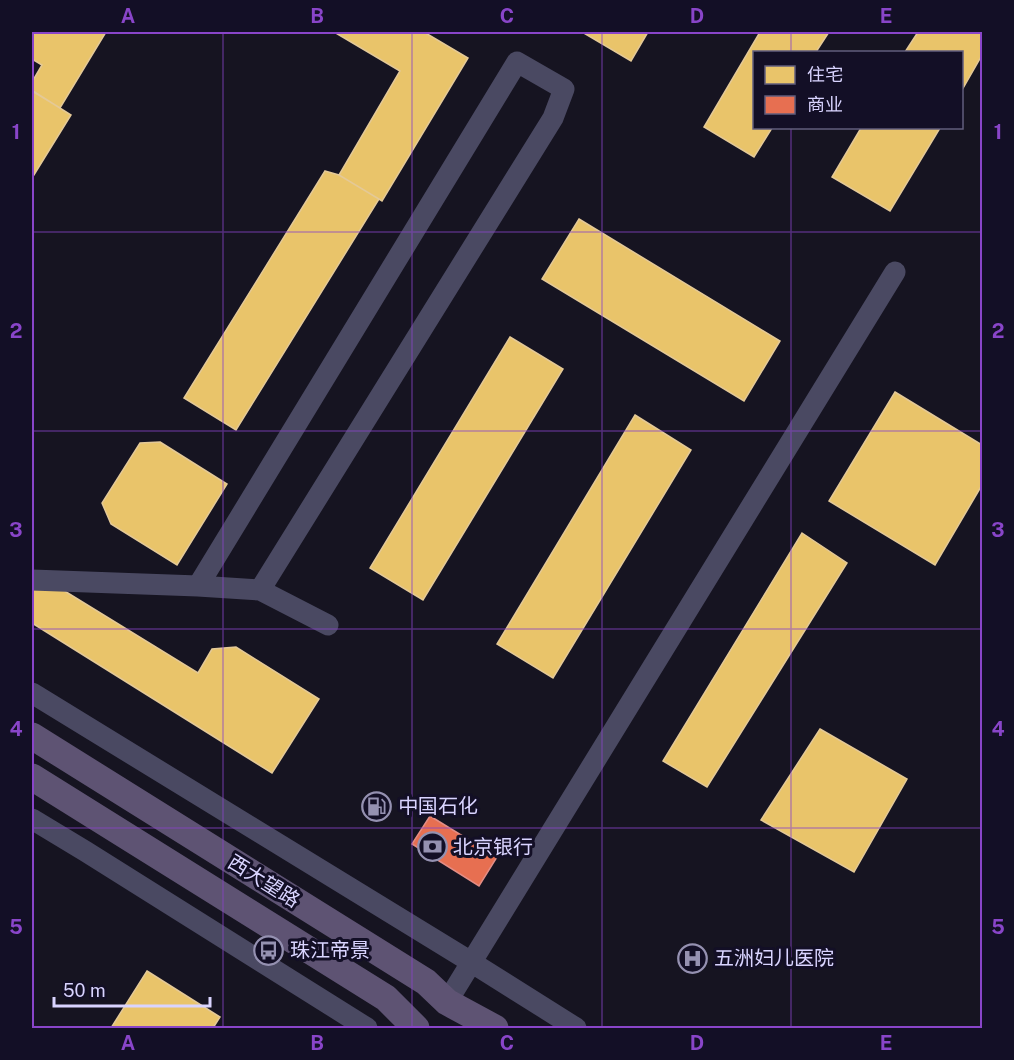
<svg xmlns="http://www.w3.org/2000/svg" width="1014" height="1060" font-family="'Public Sans','Noto Sans SC',sans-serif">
	<rect width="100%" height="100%" fill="#161421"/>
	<path fill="#e9c46a" stroke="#e4c997" stroke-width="1.5" d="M35 32H106L60 108 32 91V82L42 65 32 59V37Z
		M334 32H424L468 58 382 201 339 175 400 71Z
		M582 32H648L631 61Z
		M760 32H829L816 52H754V128H772L754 157 704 127Z
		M918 32H982V55L962 90V52H905Z
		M33 91 71 115 32 178V93Z
		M861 128H940L890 211 832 177Z
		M325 171 339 175 379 199 236 430 184 398Z
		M579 219 780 341 744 401 542 279Z
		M510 337 563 369 423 600 370 568Z
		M895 392 982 445V485L935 565 829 501Z
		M635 415 691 450 553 678 497 644Z
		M160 442 227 484 177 565 111 524 102 503 140 443Z
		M802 533 847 563 707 787 663 761Z
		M32 571 198 673 212 649 236 647 319 699 272 773 32 623Z
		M820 729 907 779 854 872 761 820Z
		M147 971 220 1017 213 1028H111Z"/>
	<path fill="#e76f51" stroke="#e38d85" stroke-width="1.5" d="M430 816 497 857 479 886 412 844Z"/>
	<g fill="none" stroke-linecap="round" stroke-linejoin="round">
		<path stroke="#4a4962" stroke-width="21" d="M32 580 198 586 260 590 553 118 564 89 517 62 198 586
			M260 590 328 625
			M32 693 471 962 576 1028
			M32 819 85 851 367 1028
			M447 1002 895 272"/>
		<path stroke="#5e5373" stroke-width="27" d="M32 736 426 982 447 1002 495 1028
			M32 777 386 998 416 1028"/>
	</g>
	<path fill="none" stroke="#8945c9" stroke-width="1.5" stroke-opacity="0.55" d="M223 32V1028M412 32V1028M602 32V1028M791 32V52M791 128V1028M32 232H982M32 431H982M32 629H982M32 828H982"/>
	<defs>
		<symbol id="fuel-ring" viewBox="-11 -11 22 22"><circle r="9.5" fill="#130f26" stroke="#9591b1" stroke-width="1.5"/><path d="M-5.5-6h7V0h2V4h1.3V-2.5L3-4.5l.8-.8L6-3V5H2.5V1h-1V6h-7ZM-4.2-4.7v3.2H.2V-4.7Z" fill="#9591b1"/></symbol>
		<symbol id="bank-ring" viewBox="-11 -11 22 22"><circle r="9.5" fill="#130f26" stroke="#9591b1" stroke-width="1.5"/><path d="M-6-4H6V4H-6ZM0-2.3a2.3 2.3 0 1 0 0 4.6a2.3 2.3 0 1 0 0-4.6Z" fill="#9591b1"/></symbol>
		<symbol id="bus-ring" viewBox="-11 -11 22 22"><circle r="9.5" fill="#130f26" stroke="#9591b1" stroke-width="1.5"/><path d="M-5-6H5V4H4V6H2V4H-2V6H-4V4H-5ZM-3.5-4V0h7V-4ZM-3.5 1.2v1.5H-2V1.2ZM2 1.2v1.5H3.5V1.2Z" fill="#9591b1"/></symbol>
		<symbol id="hospital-ring" viewBox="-11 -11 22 22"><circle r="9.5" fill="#130f26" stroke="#9591b1" stroke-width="1.5"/><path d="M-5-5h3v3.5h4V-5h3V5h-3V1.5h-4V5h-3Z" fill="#9591b1"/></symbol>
	</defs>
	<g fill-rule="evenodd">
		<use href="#fuel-ring" x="360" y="790" width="33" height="33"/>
		<use href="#bank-ring" x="416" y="830" width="33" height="33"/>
		<use href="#bus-ring" x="252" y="934" width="33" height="33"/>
		<use href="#hospital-ring" x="676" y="942" width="33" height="33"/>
	</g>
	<g text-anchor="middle" stroke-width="6" stroke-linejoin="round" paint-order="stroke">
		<g font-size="20" fill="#d9d4ff" stroke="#130f26" text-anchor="start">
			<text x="398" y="813">中国石化</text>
			<text x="453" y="854">北京银行</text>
			<text x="290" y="957">珠江帝景</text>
			<text x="714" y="965">五洲妇儿医院</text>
		</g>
		<g font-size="20" fill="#d9d4ff" stroke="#130f26">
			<text transform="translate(264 881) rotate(32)" y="7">西大望路</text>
		</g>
	</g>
	<rect width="1014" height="1060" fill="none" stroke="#130f26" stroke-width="66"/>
	<rect x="753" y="51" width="210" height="78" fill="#130f26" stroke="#625e7d" stroke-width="1.5"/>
	<rect x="765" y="66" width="30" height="18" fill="#e9c46a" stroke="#625e7d" stroke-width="1.5"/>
	<text x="807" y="81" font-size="18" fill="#d9d4ff">住宅</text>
	<rect x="765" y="96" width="30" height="18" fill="#e76f51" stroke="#625e7d" stroke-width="1.5"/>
	<text x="807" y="111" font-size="18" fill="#d9d4ff">商业</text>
	<path d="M54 997v9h156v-9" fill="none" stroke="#d9d4ff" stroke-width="3"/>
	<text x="63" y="997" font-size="18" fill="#d9d4ff" stroke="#130f26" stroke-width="4.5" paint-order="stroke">50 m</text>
	<rect x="33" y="33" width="948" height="994" fill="none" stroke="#8945c9" stroke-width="2"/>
	<g font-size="20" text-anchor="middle" font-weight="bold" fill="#8945c9">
		<text x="128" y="23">A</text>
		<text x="317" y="23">B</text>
		<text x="507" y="23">C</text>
		<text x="697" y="23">D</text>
		<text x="886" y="23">E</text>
		<text x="16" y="139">1</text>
		<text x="998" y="139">1</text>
		<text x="16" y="338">2</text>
		<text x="998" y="338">2</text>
		<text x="16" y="537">3</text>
		<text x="998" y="537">3</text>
		<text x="16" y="736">4</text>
		<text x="998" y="736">4</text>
		<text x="16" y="934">5</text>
		<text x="998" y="934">5</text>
		<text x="128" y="1050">A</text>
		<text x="317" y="1050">B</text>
		<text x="507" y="1050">C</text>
		<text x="697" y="1050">D</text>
		<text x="886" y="1050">E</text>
	</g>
</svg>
